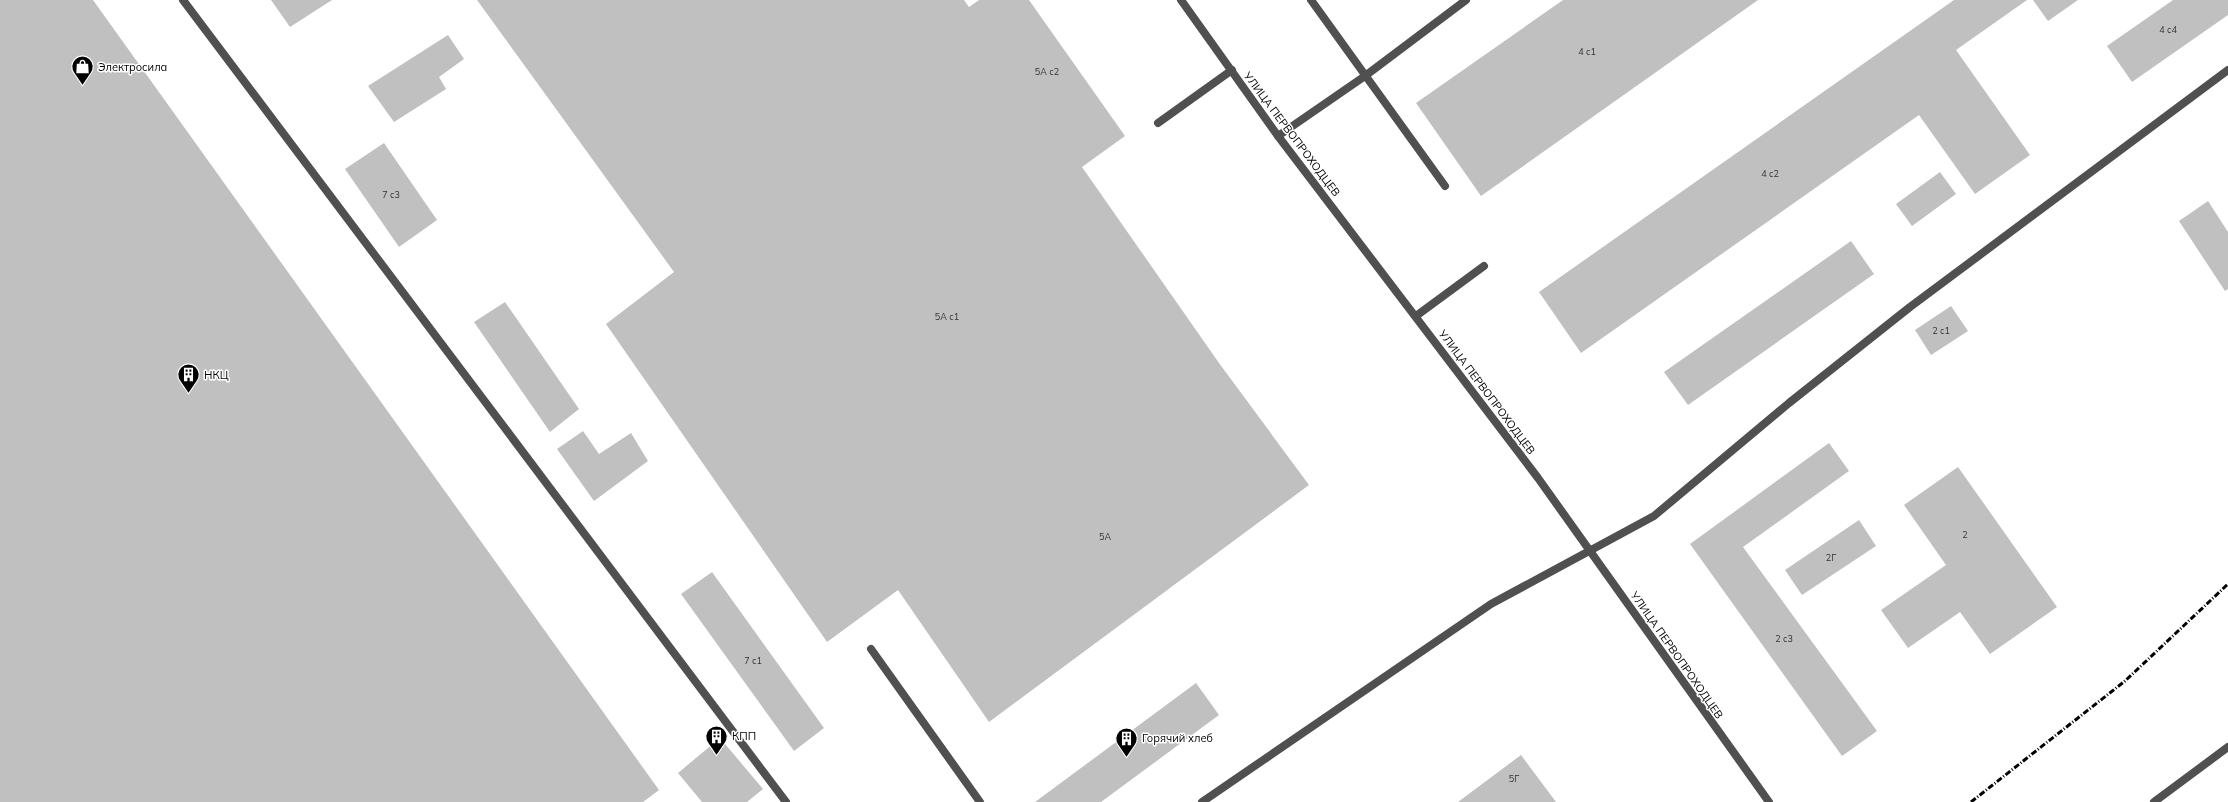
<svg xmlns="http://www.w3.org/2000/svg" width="2228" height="802" font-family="Mulish,sans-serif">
	<rect width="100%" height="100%" fill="#fff"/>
	<path fill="#c0c0c0" d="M0 0H93L659 790 643 802H0Z
		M271 0H332L290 27Z
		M477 0H964L969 7 979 0H1029L1125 136 1082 167 1219 363 1309 485 989 722 898 590 827 642 606 324 674 272Z
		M1563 0H1758L1481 196 1416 103Z
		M1954 0H2027L1956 50 2030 155 1975 194 1919 115 1581 353 1539 292Z
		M2033 0H2078L2048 21Z
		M2173 0H2228V15L2132 82 2107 46Z
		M448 35 464 59 439 77 446 89 394 122 368 86Z
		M384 143 437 220 399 247 345 169Z
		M1940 172 1956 194 1912 226 1896 204Z
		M2208 201 2228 232V289L2225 291 2179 221Z
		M1851 241 1874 274 1688 405 1664 372Z
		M505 302 579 409 550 432 474 322Z
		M1951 306 1968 331 1931 355 1915 330Z
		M583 431 599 454 631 433 648 461 594 501 557 449Z
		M1829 443 1849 471 1743 547 1877 731 1842 756 1690 544Z
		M1958 467 2057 607 1990 654 1960 612 1908 648 1881 610 1946 565 1904 505Z
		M1859 520 1876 546 1802 595 1785 570Z
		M712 572 824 728 794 751 681 594Z
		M1196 683 1219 715 1101 802H1035Z
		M720 738 763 789 747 802H702L678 773Z
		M1521 755 1556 802H1458Z"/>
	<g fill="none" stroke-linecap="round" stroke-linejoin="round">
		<path stroke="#505050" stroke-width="8" d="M183 0 786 802
			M1311 0 1445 186
			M1158 123 1232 70
			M1278 136 1365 76 1466 0
			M1416 316 1484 266
			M871 649 980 802
			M2154 802 2228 747"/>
		<path stroke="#505050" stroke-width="8" d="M1202 802 1491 604 1654 516 1789 403 1910 307 2228 70"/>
		<path stroke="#505050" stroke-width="8" d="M1181 0 1278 136 1538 478 1769 802"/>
		<path stroke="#000" stroke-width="3" stroke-dasharray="6 2 1 2" stroke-linecap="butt" d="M1971 802 2125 681 2228 584"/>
	</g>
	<defs>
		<symbol id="shop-pin" viewBox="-11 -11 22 30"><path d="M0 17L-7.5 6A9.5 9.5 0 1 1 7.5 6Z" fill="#000" stroke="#fff"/><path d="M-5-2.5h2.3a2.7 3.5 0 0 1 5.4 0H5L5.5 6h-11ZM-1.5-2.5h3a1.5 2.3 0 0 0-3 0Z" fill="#fff"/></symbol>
		<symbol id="building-pin" viewBox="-11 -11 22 30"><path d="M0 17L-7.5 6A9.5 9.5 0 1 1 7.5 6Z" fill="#000" stroke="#fff"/><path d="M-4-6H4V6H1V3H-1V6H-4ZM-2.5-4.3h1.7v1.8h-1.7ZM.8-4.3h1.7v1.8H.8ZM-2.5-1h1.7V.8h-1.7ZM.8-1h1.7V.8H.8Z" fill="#fff"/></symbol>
	</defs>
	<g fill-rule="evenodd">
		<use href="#shop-pin" x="70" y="54" width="25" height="34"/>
		<use href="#building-pin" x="176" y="362" width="25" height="34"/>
		<use href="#building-pin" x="704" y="724" width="25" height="34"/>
		<use href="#building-pin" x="1114" y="726" width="25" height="34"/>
	</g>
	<g text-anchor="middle" stroke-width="3" stroke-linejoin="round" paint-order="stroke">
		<g font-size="9" fill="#303030">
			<text x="2168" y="33">4 с4</text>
			<text x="1587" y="55">4 с1</text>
			<text x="1047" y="75">5А с2</text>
			<text x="1770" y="177">4 с2</text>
			<text x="391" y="198">7 с3</text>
			<text x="947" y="320">5А с1</text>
			<text x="1941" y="334">2 с1</text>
			<text x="1965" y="538">2</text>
			<text x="1105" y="540">5А</text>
			<text x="1831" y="561">2Г</text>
			<text x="1784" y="642">2 с3</text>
			<text x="753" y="664">7 с1</text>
			<text x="1514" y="782">5Г</text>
		</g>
		<g font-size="11" fill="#000" stroke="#fff" text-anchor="start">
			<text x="98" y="71">Электросила</text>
			<text x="204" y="379">НКЦ</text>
			<text x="732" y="740">КПП</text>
			<text x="1142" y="742">Горячий хлеб</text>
		</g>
		<g font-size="11" fill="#000" stroke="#fff">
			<text transform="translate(1292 134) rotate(53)" y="4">УЛИЦА ПЕРВОПРОХОДЦЕВ</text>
			<text transform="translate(1487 392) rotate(53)" y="4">УЛИЦА ПЕРВОПРОХОДЦЕВ</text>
			<text transform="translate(1677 655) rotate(55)" y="4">УЛИЦА ПЕРВОПРОХОДЦЕВ</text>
		</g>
	</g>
</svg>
